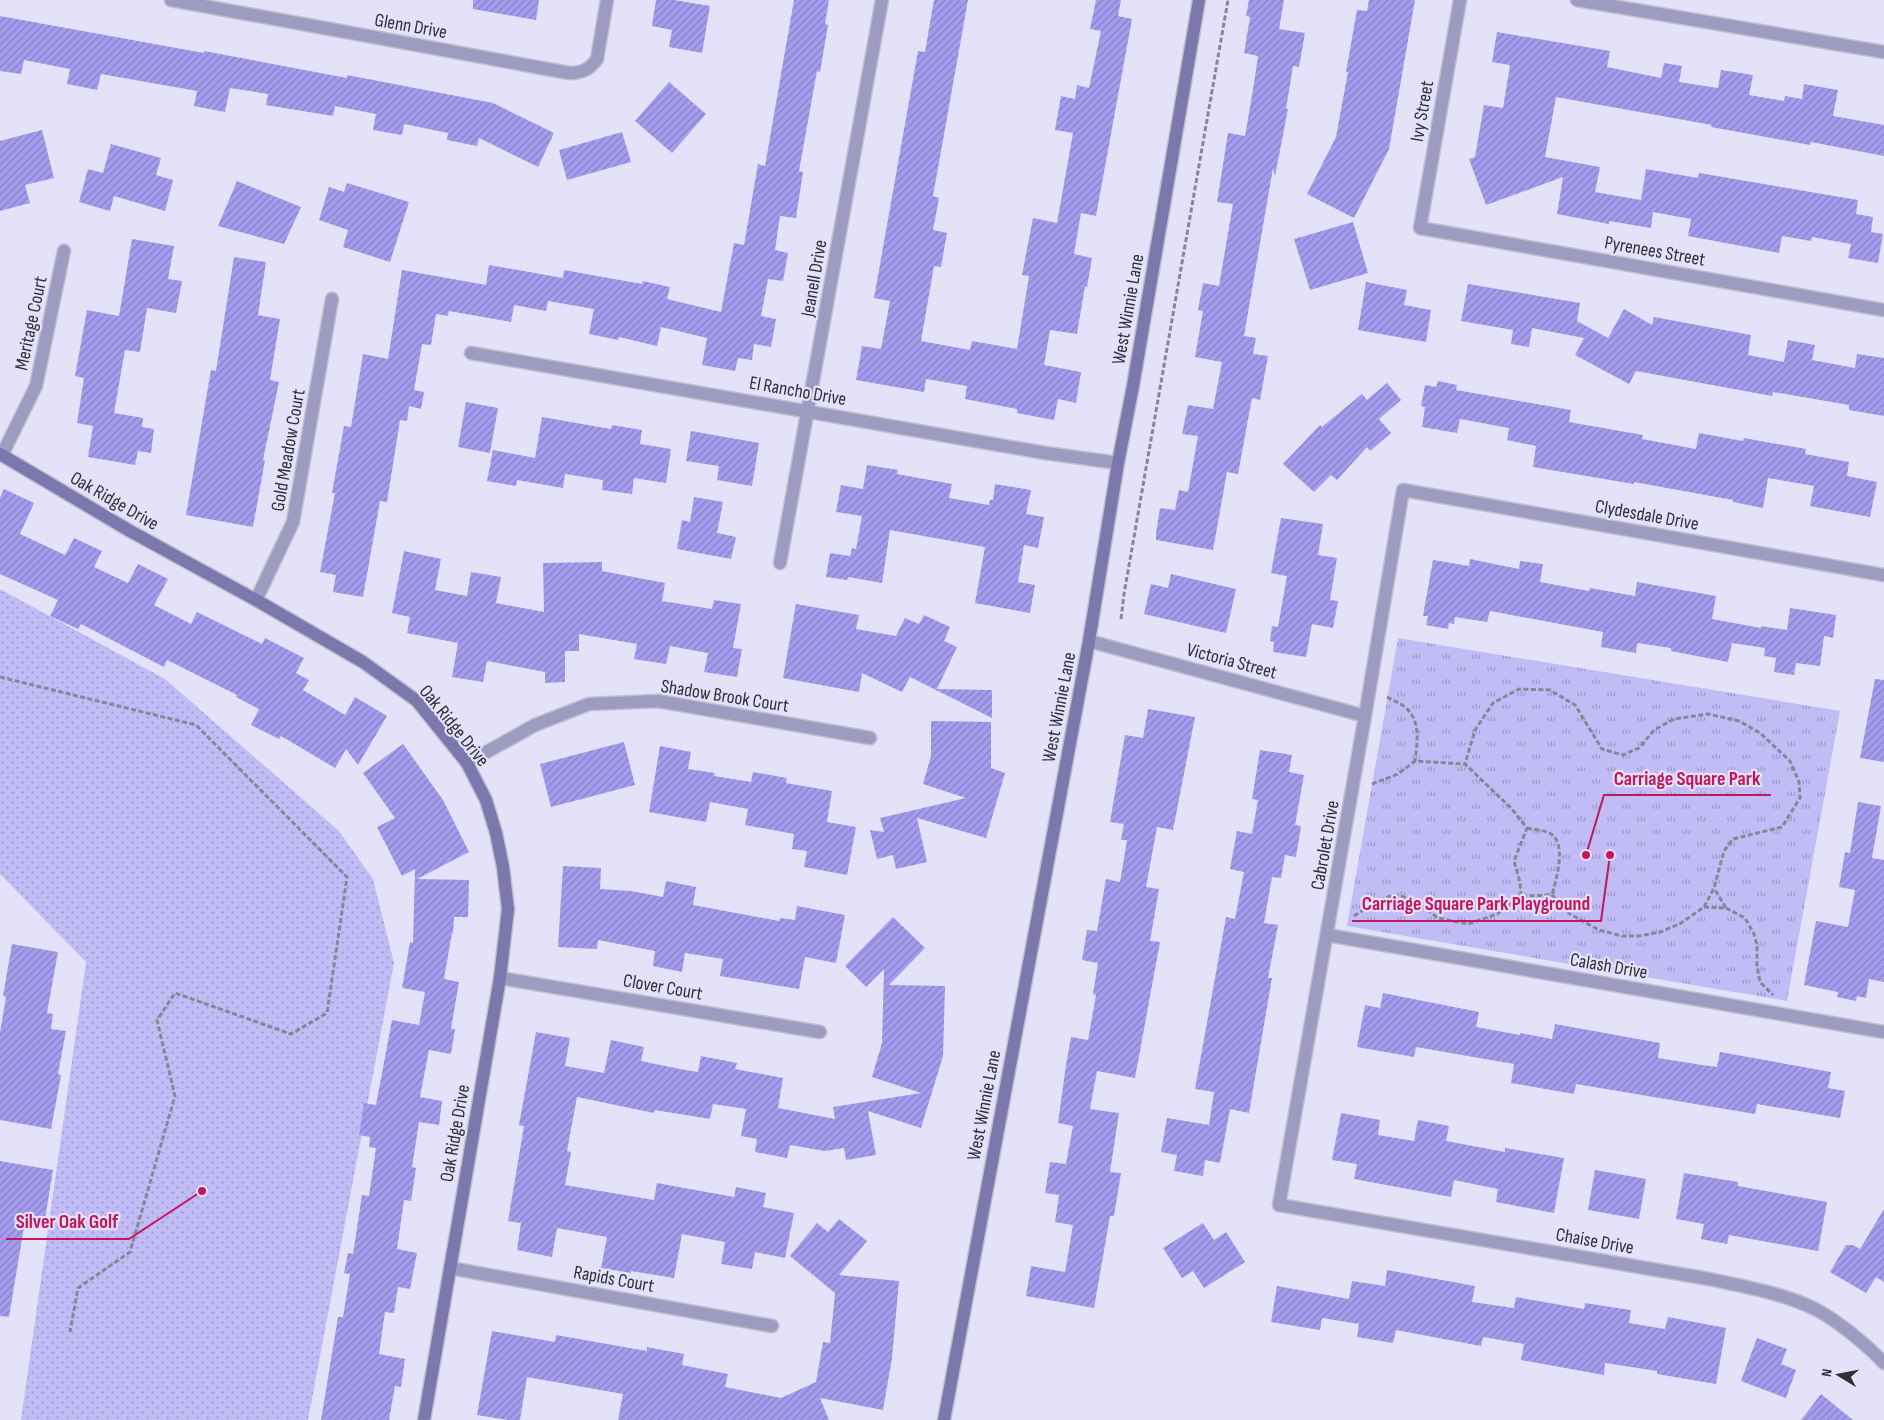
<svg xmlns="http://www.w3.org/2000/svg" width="1884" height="1420" font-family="'Sofia Sans Condensed',sans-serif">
	<defs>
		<pattern id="grass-dots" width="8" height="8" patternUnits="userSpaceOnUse" patternTransform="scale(1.25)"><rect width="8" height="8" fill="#c1bcf6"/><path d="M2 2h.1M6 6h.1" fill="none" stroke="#9d99c8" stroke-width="1.8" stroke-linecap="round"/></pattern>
		<pattern id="park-tufts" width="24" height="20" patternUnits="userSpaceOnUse" patternTransform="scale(1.25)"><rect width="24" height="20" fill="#c1bcf6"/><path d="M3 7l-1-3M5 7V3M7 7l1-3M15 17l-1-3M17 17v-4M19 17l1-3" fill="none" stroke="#9d99c8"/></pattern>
		<pattern id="building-hatch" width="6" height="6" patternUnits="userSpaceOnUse" patternTransform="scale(1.25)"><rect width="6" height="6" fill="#a59cef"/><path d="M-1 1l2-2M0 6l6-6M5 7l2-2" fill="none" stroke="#8780c2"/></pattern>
	</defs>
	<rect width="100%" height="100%" fill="#e3e2f8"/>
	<path fill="url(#grass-dots)" d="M0 589 165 679 339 831 373 879 394 963 308 1420H21L86 962 0 874Z"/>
	<path fill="url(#park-tufts)" d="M1398 638 1840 711 1787 1001 1347 926Z"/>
	<path fill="url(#building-hatch)" d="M473 0H539L536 20 473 9Z
		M656 0H674L710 6 702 53 669 47 672 30 652 26Z
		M794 0H829L825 24 828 25 820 72 817 71 799 171 803 172 796 218 780 216 775 250 788 253 783 281 768 279 761 316 776 319 771 347 754 344 752 360 738 358 735 371 702 365 707 338 661 327 657 346 619 337 618 340 589 334 594 309 548 301 546 311 514 305 511 322 449 311 448 316 436 314 431 345 422 344 414 390 424 392 421 409 409 406 407 421 400 420 387 502 380 501 363 597 333 592 336 575 320 572 335 493H332L344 426 351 427 363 354 388 359 402 270 486 285 489 265 563 278 564 270 642 284 643 281 670 287 667 299 721 312 734 243 744 245 758 164 765 166Z
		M934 0H968L933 196 939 198 933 230 947 233 941 267 934 266 921 341 970 350 972 341 1017 349 1029 276 1022 275 1033 218 1057 223 1073 133 1055 130 1061 96 1075 99 1077 85 1089 88 1101 31 1090 29 1096 0H1121L1118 16 1132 19 1096 216 1081 213 1074 254 1092 258 1087 287 1085 286 1077 334 1050 330 1044 365 1081 372 1076 403 1058 399 1054 420 1017 413V409L965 399 967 386 926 379 924 392 856 380 862 346 881 349 890 301 874 298 918 51 925 52Z
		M1249 0H1284L1279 29 1305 33 1299 67 1293 66 1286 109H1288L1275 176 1273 168 1244 336 1256 338 1253 354 1268 356 1260 400 1252 398 1238 474 1227 472 1213 550 1156 540V533L1160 508 1175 510 1179 490 1188 492 1198 436 1182 434 1188 405 1213 409 1222 362 1195 357 1203 311 1198 310 1203 283 1219 286 1233 204 1217 202 1228 133 1245 136 1253 90 1258 56 1244 53 1250 17 1246 16Z
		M1369 0H1415L1389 149 1354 218 1307 194 1336 137 1348 72H1346L1357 10 1367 11Z
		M0 16 204 53V51L347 78V75L493 103 554 133 538 167 479 138 477 146 447 140 448 133 404 124 402 135 373 130 376 114 335 106 333 116 266 105 268 94 230 88 225 112 194 106 197 91 101 74 97 90 67 84 70 69 24 60 21 74 0 71Z
		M1497 32 1610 51 1607 67 1661 78 1664 63 1682 66 1679 82 1718 88 1721 70 1753 75 1749 95 1784 101 1785 96 1802 99 1804 84 1838 90 1833 116 1884 125V156L1811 142 1810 145 1711 127 1712 125 1556 97 1545 157 1600 167 1595 192 1641 200 1646 169 1698 178 1699 173 1858 200 1856 214 1873 217 1871 232 1883 234 1878 263 1848 258 1851 244 1812 237 1811 241 1782 236 1779 253 1688 236 1691 219 1653 212 1651 228 1609 221V224L1557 214 1563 177 1486 205 1469 159 1475 157 1484 105 1503 108 1510 65 1492 62Z
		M669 82 706 114 672 153 635 121Z
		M42 130 54 178 25 185 30 203 0 211V141Z
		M622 132 631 162 567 180 559 150Z
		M111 144 161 158 156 175 173 180 165 211 114 196 110 211 79 202 88 169 103 173Z
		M237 181 301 207 284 244 218 226Z
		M347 183 409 202 390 262 343 247 348 230 319 220 329 187 344 192Z
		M1353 222 1368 273 1310 290 1294 239Z
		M132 239 174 246 168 279 182 281 176 313 147 308 140 352 125 350 114 413 143 418 142 427 154 429 151 453 138 451 135 465 88 457 93 426 77 423 84 378 75 376 87 310 119 316Z
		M234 257 266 262 258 315 280 319 270 380 279 382 263 460H265L253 527 186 515 211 370 216 371Z
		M1366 282 1407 290 1404 305 1431 310 1426 342 1358 330Z
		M1468 284 1580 303 1577 321 1608 338 1624 309 1652 325 1654 317 1751 335 1748 355 1784 362 1788 340 1815 345 1812 360 1855 368 1857 354 1884 358V416L1849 410V405L1773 392 1772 396 1636 371 1629 384 1575 355 1584 338 1532 328 1529 347 1511 344 1513 330 1461 321Z
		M1438 381 1457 385 1456 390 1571 410 1569 422 1643 435 1642 439 1696 449 1699 433 1743 441 1744 438 1806 449 1805 454 1849 462 1847 476 1877 482 1870 517 1810 506 1814 486 1768 478 1763 508 1733 502V500L1634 482V484L1533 467 1536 446 1507 440 1509 428 1460 419 1457 433 1422 427 1425 407 1421 406 1425 385 1436 387Z
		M1387 383 1401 400 1379 419 1391 433 1370 451 1367 447 1337 480 1331 475 1314 492 1283 464 1320 425 1322 427 1362 394 1367 400Z
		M466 402 498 408 490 453 458 447Z
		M542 417 611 429 612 425 642 430 640 444 671 449 666 483 634 478 632 494 602 490 603 480 565 474 563 488 517 480 516 486 487 481 493 450 535 458Z
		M691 431 759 443 752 486 717 480 719 466 686 461Z
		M867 465 898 470 897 474 952 484 949 498 989 505 990 500H993L995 484 1031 490 1026 514 1044 517 1038 548 1024 545 1018 582 1035 585 1030 613 975 603 985 547 890 530 882 583 848 577 847 580 826 577 830 553 850 556 852 548 856 549 862 516 836 512 841 485 863 489Z
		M4 489 34 503 20 534 65 555 74 538 102 551 94 567 128 583 138 564 168 579 154 605 191 624 197 612 262 644 265 638 304 658 296 673 309 680 303 690 345 715 355 697 387 716 358 765 346 749 335 768 281 736 279 739 251 725 259 709 236 697 237 695 167 660 164 667 81 624 78 629 50 616 58 600 0 574V498Z
		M694 497 723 502 717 533 736 537 731 559 677 549 682 520 690 522Z
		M1281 518 1323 524 1318 555 1337 558 1330 600 1338 601 1333 628 1312 624 1306 657 1273 652 1274 642 1270 641 1272 626 1278 627 1287 576 1271 573Z
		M404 551 441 559 435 590 467 596 471 572 501 577 496 603 544 612 543 563 602 562V571L665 583 662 601 712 609 714 600 741 604 733 648 742 649 737 677 704 672 708 653 670 646 666 664 634 659 637 644 579 634V651H565V682L545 683V672L487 661 483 682 452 677 458 643 407 633 410 617 392 613Z
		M1470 559 1519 569 1520 561 1543 564 1540 582 1589 591 1590 588 1635 596 1637 582 1716 596 1712 619 1761 628V626L1787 630 1790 608 1836 615 1833 638 1824 636 1820 666 1796 663 1794 675 1774 672 1776 658 1764 656 1765 648 1732 643 1728 662 1671 651V648L1637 643 1636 653 1601 647 1603 632 1490 611 1487 622 1455 617 1454 624 1449 623 1448 629 1426 625 1428 616H1423L1433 560 1469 566Z
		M1171 574 1236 589 1226 633 1144 614 1151 584 1168 588Z
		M796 604 859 615 856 629 896 636 905 618 919 624 924 615 950 627 944 641 957 647 937 689 992 690V718L910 677 902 692 862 673 859 692 783 678Z
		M1875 679 1884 680V762L1860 758Z
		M1148 709 1195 717 1173 830 1157 827 1146 887 1159 889 1150 941 1160 942 1135 1078 1097 1071 1090 1109 1119 1113 1110 1172 1121 1173 1114 1216H1110L1094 1308 1026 1296 1031 1266 1065 1272 1073 1225 1055 1222 1059 1195 1045 1193 1050 1162 1066 1164 1073 1126 1058 1123 1066 1065 1071 1037 1088 1040 1096 995 1093 994 1098 963 1082 960 1087 930 1097 931 1106 879 1120 882 1127 840H1121L1124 824 1110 822 1125 735 1143 738Z
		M931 721 991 722V768L1005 773 986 838 917 818 927 862 896 869 893 855 877 859 870 830 884 832 880 818 966 798 923 784 931 756Z
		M624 742 635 785 551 807 540 764Z
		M403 744 443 800 469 852 417 879 469 880 468 917H454L453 933H452L444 979 459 982 451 1029H455L451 1054 429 1050 420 1097 442 1101 439 1125 419 1122 412 1167 416 1168 411 1201 404 1200 397 1249 417 1253 410 1289 398 1287 394 1313 385 1312 379 1354 405 1359 401 1387 395 1386 389 1420H321L338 1317H343L350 1274 344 1273 348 1253 353 1254 362 1195 369 1196 376 1148 369 1147 370 1137 359 1135 364 1103 376 1105 392 1020 419 1025 425 992 402 988 410 942 413 943 415 869 402 876 377 827 395 818 363 773Z
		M660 746 691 752 688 769 715 773 714 776 751 782 753 772 787 778 786 783 832 791 827 822 856 827 847 875 804 867 807 851 792 849 794 834 745 825 748 809 710 802 706 822 649 812Z
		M1260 750 1292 755 1289 772 1304 775 1295 825 1301 826 1296 857 1285 855 1281 878 1272 877 1264 923 1278 925 1268 978H1272L1249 1113 1230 1109 1220 1163 1205 1160 1203 1176 1174 1171 1177 1155 1161 1152 1167 1118 1209 1125 1214 1092 1195 1089 1226 917 1235 919 1244 872 1230 869 1237 831 1252 834 1258 800 1252 799Z
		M1858 802 1881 806 1872 858 1884 860V982L1869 979 1866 998 1857 996 1856 1001 1837 997 1838 992 1804 985 1816 921 1848 927 1855 890 1839 887 1845 852 1850 853Z
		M563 866 601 868 600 889 631 891 663 897 666 881 696 887 693 905 779 921 780 918 795 920 797 906 845 915 836 963 805 957 799 989 720 976 723 959 685 953 682 972 653 966 655 951 598 940 597 949 558 947Z
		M893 917 925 948 889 985 945 986 943 1056 921 1128 868 1111 876 1155 846 1160 844 1148 825 1151 790 1145 787 1158 755 1152 757 1139 741 1136 746 1109 713 1104 710 1119 655 1110 654 1113 577 1097 567 1151 571 1152 565 1185 654 1200 657 1183 734 1197 736 1187 766 1193 763 1207 794 1213 785 1258 755 1252 752 1269 721 1264 725 1242 682 1234 674 1278 631 1271V1273L601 1268 607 1237 557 1228 552 1257 517 1250 521 1223 508 1221 524 1126 519 1125 536 1032 570 1038 565 1066 604 1073 611 1040 644 1047 641 1061 680 1069 698 1072 701 1056 737 1063 735 1069 783 1078 778 1108 835 1119 833 1107 921 1093 872 1077 882 1043 884 969 866 987 845 966Z
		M12 944 58 952 47 1013 53 1014 51 1029 66 1031 58 1074 61 1075 51 1129 0 1120V1033L6 997 3 996Z
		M1383 993 1479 1012 1476 1027 1520 1035V1033L1552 1039 1555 1024 1660 1043 1658 1058 1702 1065 1717 1067 1720 1052 1831 1072 1828 1088 1845 1091 1840 1118 1757 1104 1755 1114 1576 1084 1574 1094 1511 1083 1514 1064 1416 1047 1414 1057 1357 1047 1365 1005 1380 1008Z
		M1341 1113 1380 1120 1378 1135 1414 1141 1418 1120 1449 1126 1446 1141 1505 1152V1148L1564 1158 1554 1213 1496 1202 1498 1189 1454 1180 1451 1197 1354 1179 1357 1164 1332 1160Z
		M0 1161 53 1170 44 1225 25 1221 9 1317 0 1316Z
		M1595 1170 1646 1179 1639 1219 1588 1210Z
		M1684 1173 1738 1182V1186L1827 1202 1818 1251 1729 1235 1727 1244 1701 1239 1704 1224 1676 1219Z
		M1884 1209V1282L1876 1277 1866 1293 1830 1272 1846 1245H1853L1860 1249Z
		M839 1219 867 1241 839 1275 899 1281 892 1358 883 1410 820 1398 829 1420H618L623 1394 527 1377 520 1420H508L477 1415 492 1331 555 1342 556 1335 647 1351V1347L684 1354 682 1365 728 1374 725 1387 781 1398 816 1382 823 1342 830 1343 835 1293 790 1256 817 1223 828 1232Z
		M1203 1223 1214 1240 1226 1232 1245 1262 1204 1288 1193 1271 1182 1278 1163 1248Z
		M1387 1270 1475 1286 1472 1302 1514 1308 1516 1297 1584 1309 1585 1303 1631 1310 1629 1323 1665 1329 1668 1317 1726 1328 1716 1384 1657 1374V1371L1605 1363 1604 1375 1521 1360 1524 1344 1483 1337 1481 1346 1396 1330 1393 1343 1357 1337 1359 1324 1322 1318 1320 1330 1271 1322 1277 1286 1349 1299 1352 1281 1385 1286Z
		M1757 1338 1787 1349 1781 1364 1796 1370 1786 1398 1741 1381Z
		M1821 1394 1853 1420H1801Z"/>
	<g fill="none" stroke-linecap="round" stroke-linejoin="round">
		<defs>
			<path id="street" d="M171 0 569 73C582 73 589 70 597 59L607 0
				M1460 0 1420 228 1884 310
				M1577 0 1884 52
				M471 353 1045 453 1118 463
				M2 455 36 386 64 251
				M780 563 882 0
				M1884 575 1403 490 1365 716 1279 1205 1709 1279C1745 1287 1784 1293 1817 1310 1839 1322 1867 1345 1884 1363
				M256 600 293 522 332 299
				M1089 641 1365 716
				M467 763 535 725 589 704 658 701 870 738
				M1327 935 1884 1032
				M500 978 820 1032
				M450 1268 772 1326"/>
			<path id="secondary" d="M0 454 130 531 256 600 363 662 417 701 467 763 486 800 496 833 503 867 508 909 500 978 424 1420
				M944 1420 1089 641 1118 463 1133 386 1199 0"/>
		</defs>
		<use href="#street" stroke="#bfbed1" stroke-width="15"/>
		<use href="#secondary" stroke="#bfbed1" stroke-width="15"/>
		<path stroke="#868695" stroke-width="3" stroke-dasharray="5 2.5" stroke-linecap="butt" d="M1121 619 1124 594 1228 0
			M0 677 196 725 347 877 327 1013 291 1034 175 993 157 1020 175 1096 130 1252 78 1288 70 1332
			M1387 697C1394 701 1403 704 1408 710 1421 723 1417 745 1415 761
			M1372 784 1398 774 1415 761 1465 764
			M1527 828C1535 830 1545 830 1551 834 1567 844 1556 880 1552 895
			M1704 907 1726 908 1714 888
			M1726 908 1745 918 1754 934 1757 945V966L1760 982 1773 995
			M1354 916 1377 901 1393 895 1413 899 1438 918 1468 924 1497 914 1521 896 1520 882 1514 861 1527 828 1511 808 1465 764 1475 730 1493 703 1519 689 1550 690 1575 705 1602 749 1623 755 1639 748 1654 730 1674 719 1708 714 1739 721 1760 733 1790 761 1799 782 1800 798 1782 827 1733 839 1724 851 1714 888 1704 907 1681 923 1661 932 1639 936H1622L1599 930 1570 914 1552 895 1521 896"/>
		<use href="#street" stroke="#9e9bc0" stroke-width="12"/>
		<use href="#secondary" stroke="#7c77ac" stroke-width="12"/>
	</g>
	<g text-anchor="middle" stroke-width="4.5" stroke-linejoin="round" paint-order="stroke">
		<g font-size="19" fill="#2f2f37" stroke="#e3e2f8">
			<text transform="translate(411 25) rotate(10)" y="7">Glenn Drive</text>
			<text transform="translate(1421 111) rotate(-80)" y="7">Ivy Street</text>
			<text transform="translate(1655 250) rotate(10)" y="7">Pyrenees Street</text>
			<text transform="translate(813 278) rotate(-80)" y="7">Jeanell Drive</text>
			<text transform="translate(1127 309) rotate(-80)" y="7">West Winnie Lane</text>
			<text transform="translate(30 323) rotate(-78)" y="7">Meritage Court</text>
			<text transform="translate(798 390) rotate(10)" y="7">El Rancho Drive</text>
			<text transform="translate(287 450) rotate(-80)" y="7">Gold Meadow Court</text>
			<text transform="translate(115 500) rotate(30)" y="7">Oak Ridge Drive</text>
			<text transform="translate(1647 514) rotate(10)" y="7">Clydesdale Drive</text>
			<text transform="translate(1232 660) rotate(15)" y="7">Victoria Street</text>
			<text transform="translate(725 695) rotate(9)" y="7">Shadow Brook Court</text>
			<text transform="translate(1058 707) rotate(-79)" y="7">West Winnie Lane</text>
			<text transform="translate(455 725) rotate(51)" y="7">Oak Ridge Drive</text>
			<text transform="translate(1324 845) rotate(-80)" y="7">Cabrolet Drive</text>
			<text transform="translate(1609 965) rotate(10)" y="7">Calash Drive</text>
			<text transform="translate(663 986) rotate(10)" y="7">Clover Court</text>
			<text transform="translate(983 1105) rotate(-79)" y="7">West Winnie Lane</text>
			<text transform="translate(454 1133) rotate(-80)" y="7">Oak Ridge Drive</text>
			<text transform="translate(1595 1240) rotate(10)" y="7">Chaise Drive</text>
			<text transform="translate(614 1278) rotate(10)" y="7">Rapids Court</text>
		</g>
	</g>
	<path fill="none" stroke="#c2185b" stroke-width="2" d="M1586 855L1604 795H1771M1610 855L1601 921H1352M202 1191L129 1239H6"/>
	<g fill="#c2185b" stroke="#e3e2f8" stroke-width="2">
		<circle cx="1586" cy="855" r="5"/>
		<circle cx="1610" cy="855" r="5"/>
		<circle cx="202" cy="1191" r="5"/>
	</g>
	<g font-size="20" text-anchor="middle" font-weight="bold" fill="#c2185b" stroke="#e3e2f8" stroke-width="4.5" stroke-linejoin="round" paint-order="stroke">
		<text x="1687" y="785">Carriage Square Park</text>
		<text x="1476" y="910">Carriage Square Park Playground</text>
		<text x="67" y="1228">Silver Oak Golf</text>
	</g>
	<g transform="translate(1839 1375) rotate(280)" stroke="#e3e2f8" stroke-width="4" paint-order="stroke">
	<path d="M0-4L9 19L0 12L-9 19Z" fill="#2f2f37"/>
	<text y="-8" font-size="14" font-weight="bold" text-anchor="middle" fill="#2f2f37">N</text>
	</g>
</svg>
